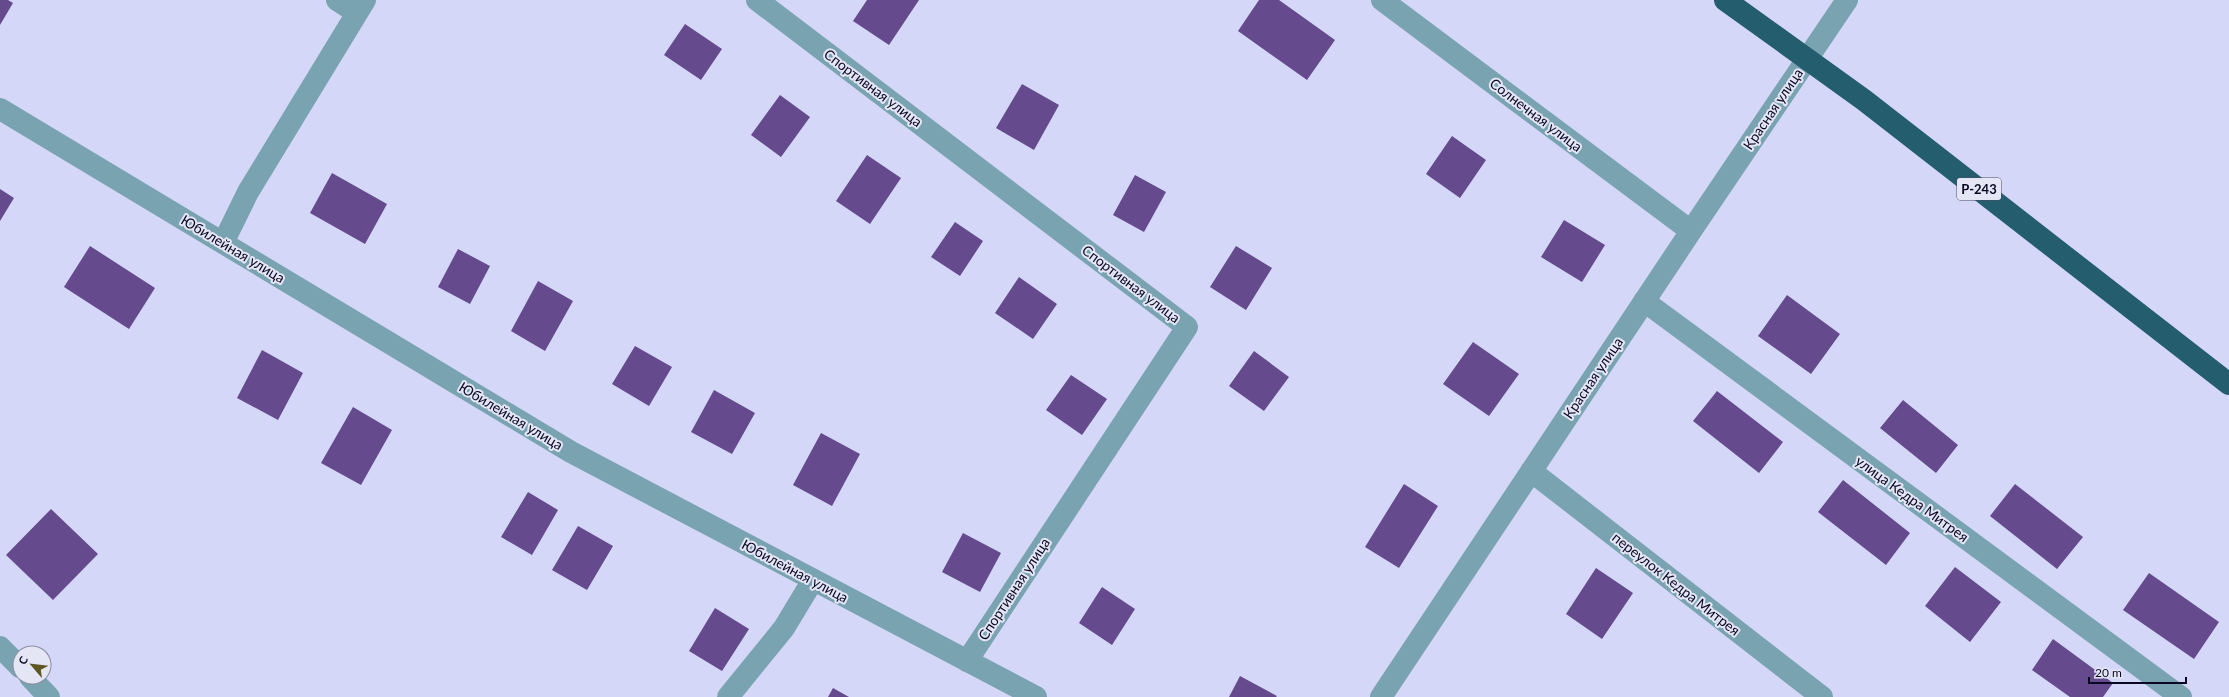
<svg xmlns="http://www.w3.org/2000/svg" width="2229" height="697" font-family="Lato,sans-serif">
	<rect width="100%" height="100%" fill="#d4d7f7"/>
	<path fill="#654a8d" d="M0 0H8L13 3 0 25Z
		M867 0H919L889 45 853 21Z
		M1259 0H1279L1335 40 1307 80 1238 31Z
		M685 24 722 49 701 80 664 55Z
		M1022 84 1059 105 1034 150 996 128Z
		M780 95 810 117 781 157 751 135Z
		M1452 136 1486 160 1460 198 1426 174Z
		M867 155 901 178 870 224 836 201Z
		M332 173 387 204 365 244 310 213Z
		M1135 175 1166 192 1144 232 1113 215Z
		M0 189 14 198 0 221Z
		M1564 220 1605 245 1582 282 1541 257Z
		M955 222 983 241 960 276 931 257Z
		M90 246 155 288 129 329 64 287Z
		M1236 246 1272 268 1246 310 1210 287Z
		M458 249 490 266 470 304 438 287Z
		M1019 277 1057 304 1033 339 995 313Z
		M538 281 573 301 545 351 511 331Z
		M1787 295 1840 334 1811 374 1758 336Z
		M1473 342 1519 374 1489 416 1443 384Z
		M635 346 672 367 649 406 612 384Z
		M262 350 303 373 278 420 237 398Z
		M1254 351 1289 377 1264 411 1229 386Z
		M1071 375 1107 399 1082 435 1046 410Z
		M714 390 755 413 732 454 691 432Z
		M1717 391 1783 442 1759 473 1693 421Z
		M1903 400 1958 445 1936 473 1880 428Z
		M353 407 392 430 361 485 321 463Z
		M821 433 860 454 832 506 793 485Z
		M1843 480 1910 533 1886 565 1818 512Z
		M1404 484 1438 506 1399 568 1365 547Z
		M2015 484 2083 537 2057 569 1990 516Z
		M528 492 558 510 532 555 501 537Z
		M51 509 98 554 53 600 6 555Z
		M578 526 613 546 587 590 552 570Z
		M963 533 1001 553 980 592 942 572Z
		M1955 567 2001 602 1970 642 1925 606Z
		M1596 568 1633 593 1602 639 1566 614Z
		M2149 573 2219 622 2194 659 2123 610Z
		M1102 587 1135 609 1112 645 1079 623Z
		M715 608 749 629 722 671 689 651Z
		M2053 639 2113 683 2103 697H2070L2032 670Z
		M1240 676 1277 696 1276 697H1229Z
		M833 688 849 697H828Z"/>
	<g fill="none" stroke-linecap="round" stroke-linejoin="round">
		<path stroke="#7aa3b1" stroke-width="22" d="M337 0 357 13
			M757 0 1187 327 967 661
			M1382 0 1691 231
			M0 109 571 452 1036 697
			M223 243 248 192 365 0
			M1644 301 2181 697
			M1531 471 1822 697
			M0 647 20 667
			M30 677 49 697
			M728 697 784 628 813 580
			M1381 697 1691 231 1847 0"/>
		<path stroke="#245d6e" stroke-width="22" d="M1725 0 1864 100 2229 384"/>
	</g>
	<g text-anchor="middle" stroke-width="4" stroke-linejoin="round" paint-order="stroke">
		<rect fill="#e4e6f6" stroke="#4b4a62" stroke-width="1" x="1957" y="178" width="44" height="22" rx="3"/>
		<g font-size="13" font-weight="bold" fill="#090722">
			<text x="1979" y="194">Р-243</text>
		</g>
		<g font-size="14" fill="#090722" stroke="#e4e6f6">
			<text transform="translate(873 88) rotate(37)" y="5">Спортивная улица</text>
			<text transform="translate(1773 109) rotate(-56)" y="5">Красная улица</text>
			<text transform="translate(1536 115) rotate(37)" y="5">Солнечная улица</text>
			<text transform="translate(233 249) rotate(31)" y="5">Юбилейная улица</text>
			<text transform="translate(1131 284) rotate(37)" y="5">Спортивная улица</text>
			<text transform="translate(1593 378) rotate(-56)" y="5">Красная улица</text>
			<text transform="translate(511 416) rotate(31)" y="5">Юбилейная улица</text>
			<text transform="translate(1912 499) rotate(36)" y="5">улица Кедра Митрея</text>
			<text transform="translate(795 571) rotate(28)" y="5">Юбилейная улица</text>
			<text transform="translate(1676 584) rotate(38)" y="5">переулок Кедра Митрея</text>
			<text transform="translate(1014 589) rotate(-57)" y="5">Спортивная улица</text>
		</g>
	</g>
	<g transform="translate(32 665) rotate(298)"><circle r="19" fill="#e4e6f6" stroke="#8c8da1"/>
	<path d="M0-3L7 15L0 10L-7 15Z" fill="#5f5723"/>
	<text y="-6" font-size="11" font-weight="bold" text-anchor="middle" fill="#090722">С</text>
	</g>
	<path d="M2089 677v6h97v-6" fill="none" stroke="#090722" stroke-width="2"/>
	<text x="2095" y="677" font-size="12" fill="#090722" stroke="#e4e6f6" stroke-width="3" paint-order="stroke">20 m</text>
</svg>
